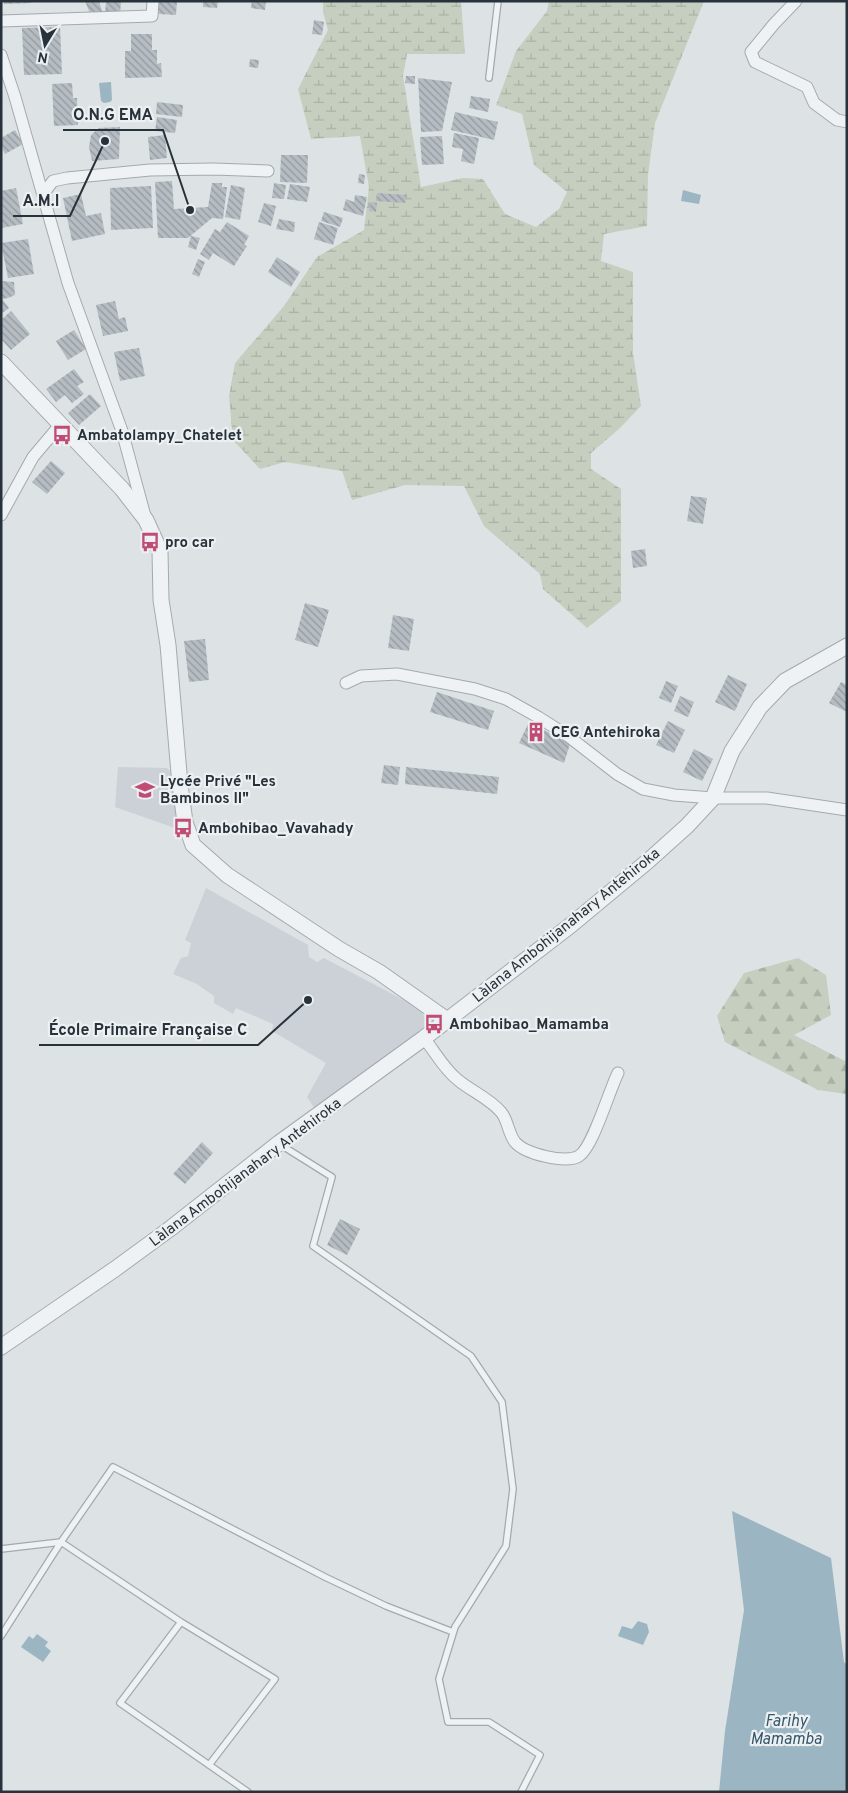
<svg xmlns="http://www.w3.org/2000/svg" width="848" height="1793" font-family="Overpass,sans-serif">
	<defs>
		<pattern id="forest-firs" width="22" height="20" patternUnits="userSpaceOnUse" patternTransform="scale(1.25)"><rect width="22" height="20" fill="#c6cebf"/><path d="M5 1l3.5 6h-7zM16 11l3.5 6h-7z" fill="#aab1a5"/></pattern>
		<pattern id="wetland-marsh" width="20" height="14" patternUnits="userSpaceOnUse" patternTransform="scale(1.25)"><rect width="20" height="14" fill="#c6cebf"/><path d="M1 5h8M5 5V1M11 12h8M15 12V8" fill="none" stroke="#aab1a5"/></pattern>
		<pattern id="building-back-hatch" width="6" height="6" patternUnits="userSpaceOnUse" patternTransform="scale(1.25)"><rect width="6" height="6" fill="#b5bcc2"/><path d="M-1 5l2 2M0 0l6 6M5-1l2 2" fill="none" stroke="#93999f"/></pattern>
	</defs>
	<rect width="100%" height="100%" fill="#dde2e5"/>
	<path fill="#cbd1d6" d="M118 767 167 768 172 773 179 824 175 828 115 807Z
		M206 888 308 945 309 957 317 962 324 958 417 1007 430 1023 315 1109 307 1097 326 1063 272 1031 273 1024 236 1008 233 1014 214 1003V996L197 984 173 974 181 958 188 956 191 943 185 940Z"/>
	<path fill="url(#forest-firs)" d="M798 958 826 975 831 1015 794 1035 847 1062V1094L818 1090 725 1042 717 1016 744 973Z"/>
	<path fill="url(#wetland-marsh)" d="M323 1H461L465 54H407L403 76 421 187 463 178 483 179 505 214 536 227 559 209 567 192 534 165 522 114 496 105 516 51 547 11 549 1H704L655 123 648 175 647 226 604 234 601 261 633 272V353L641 406 620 428 591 453V469L621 489V601L587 628 543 589 540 574 484 526 464 486 405 485 352 500 342 471 285 462 260 469 233 440 229 396 235 363 284 306 317 257 364 230 369 187 360 136 311 139 298 89 328 30 323 12Z"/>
	<path fill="#9bb5c3" d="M111 82 112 100 110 102 104 103 101 101 99 83Z
		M683 190 701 195 699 204 681 201Z
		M732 1511 831 1558 844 1662 847 1665V1792H719L725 1731 744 1610Z
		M638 1621 647 1624 649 1632 643 1645 618 1636 622 1626 632 1629Z
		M37 1634 48 1642 45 1646 51 1651 43 1662 21 1647 29 1636 33 1639Z"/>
	<path fill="url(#building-back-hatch)" d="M4 1H31V3L4 4Z
		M85 1H99L103 14 91 16Z
		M106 1H121L120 15 105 13Z
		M159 1H177L176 15 159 14Z
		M203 1H218L217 8 203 7Z
		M252 1H266L265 10 251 8Z
		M314 20 324 22 322 35 312 34Z
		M60 27 62 74 24 75 22 28Z
		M131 34H152V50H157V64L161 63 162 77 125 78V51H131Z
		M250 59 259 60 258 68 249 67Z
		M406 76H415V84L405 83Z
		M418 78 452 82 442 131 421 132Z
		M72 83 73 98H77L78 125 54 126 52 84Z
		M471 96 490 99 488 112 469 108Z
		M157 102 183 105 182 117 156 114Z
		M455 112 498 122 494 140 451 130Z
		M157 117 177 120 175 133 155 131Z
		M120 127 119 159 92 161 89 147 91 135 99 128Z
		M15 130 23 144 5 154 1 146V138Z
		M454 133 479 138 474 164 461 161 463 149 452 147Z
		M165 135 167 158 150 160 148 137Z
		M442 136 444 164 422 165 420 137Z
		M281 155H308L307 183 280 182Z
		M359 174 365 175 364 184 358 183Z
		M172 181 174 209 208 207 212 183H222V187H227L223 219 212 218 188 238H158L155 182Z
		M274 183 286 185 284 199 272 198Z
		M290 184 310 187 307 202 287 199Z
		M231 185 245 188 240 220 225 217Z
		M151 186 153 228 111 230 110 188Z
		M16 188 23 224 1 228V191Z
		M377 193 406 195 405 203 376 201Z
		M81 194 86 216 101 213 105 234 72 241 63 198Z
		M355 195 367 197 363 216 343 210 346 199 354 202Z
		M370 202 377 203 376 212 369 211Z
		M264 203 276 206 271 226 258 222Z
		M324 212 343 218 340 227 321 221Z
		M279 219 295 222 294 232 276 229Z
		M227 222 249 236 244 245 247 246 234 266 213 253 209 260 200 254 215 229 220 232Z
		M319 222 338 228 333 245 314 239Z
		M191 236 200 238 196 250 188 247Z
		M28 239 34 274 8 278 1 243Z
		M277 257 300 272 291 287 268 272Z
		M198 259 205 262 199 277 192 274Z
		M1 281 14 282 15 295 8 298 2 299 9 308 1 314Z
		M115 301 119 319 125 317 128 331 103 336 96 305Z
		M11 311 30 334 11 350 1 339V320Z
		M74 330 86 349 68 360 56 341Z
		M139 348 145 376 120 381 114 352Z
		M74 369 84 382 77 386 84 394 72 403 65 395 56 402 46 389Z
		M90 394 101 406 79 425 68 413Z
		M51 461 65 473 47 494 32 482Z
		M691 496 707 498 703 524 687 521Z
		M645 549 647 566 633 568 631 551Z
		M305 603 329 610 318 647 295 640Z
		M393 615 414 619 409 651 388 648Z
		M205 639 209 680 189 682 184 641Z
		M728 675 747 684 735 711 715 702Z
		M666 681 678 686 671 703 659 698Z
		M841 682 847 685V712L829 703Z
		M437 692 494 711 488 730 430 712Z
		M680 696 694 702 688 717 674 711Z
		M668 721 685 730 674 753 656 745Z
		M529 722 570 744 564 763 519 743Z
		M694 749 713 759 702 781 683 772Z
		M384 765 400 767 398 785 381 783Z
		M406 767 499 777 497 794 405 784Z
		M202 1142 213 1153 185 1184 173 1174Z
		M340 1219 360 1229 347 1255 327 1245Z"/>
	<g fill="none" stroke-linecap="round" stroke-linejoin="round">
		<defs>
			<path id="service" d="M489 78 498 1
				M281 1145 332 1177 313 1246 471 1356 502 1402 513 1489 506 1546 455 1627 439 1679 448 1722H489L540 1755 521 1792
				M1 1549 61 1542 181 1622 120 1703 248 1792
				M181 1622 275 1679 209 1765
				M1 1636 61 1542 113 1467 325 1577 386 1606 453 1632"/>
			<path id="minor" d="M796 1 774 24 751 52 755 62 807 87 814 103 837 120 847 122
				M1 21 152 16 153 1
				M1 55 15 97 68 283 122 431 145 516
				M43 194 53 181 67 178 150 170 214 169 268 171
				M1 515 33 457 60 425
				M346 683 361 676 397 674 475 689 506 699 538 717 568 736 617 774 643 789 674 795 713 798H767L847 810
				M424 1038C435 1052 444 1069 458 1080 471 1091 489 1098 501 1112 508 1120 508 1133 515 1142 525 1154 566 1164 579 1156 593 1147 609 1091 618 1073"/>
			<path id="tertiary" d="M1 362 122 489 146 520 160 551 161 600 168 645 180 785 185 822 193 845 227 875 339 949 379 972 447 1020
				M1 1347 115 1269 171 1228 279 1143 424 1038 571 925 648 861 687 826 713 798 732 751 760 707 785 681 847 646"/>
		</defs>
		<use href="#service" stroke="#a3aaae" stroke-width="8"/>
		<use href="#minor" stroke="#a3aaae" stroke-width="13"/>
		<use href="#tertiary" stroke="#a3aaae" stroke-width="17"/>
		<use href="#service" stroke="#eff2f4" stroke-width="5.5"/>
		<use href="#minor" stroke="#eff2f4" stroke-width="11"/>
		<use href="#tertiary" stroke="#eff2f4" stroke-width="15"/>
	</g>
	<defs>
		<symbol id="bus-bare" viewBox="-9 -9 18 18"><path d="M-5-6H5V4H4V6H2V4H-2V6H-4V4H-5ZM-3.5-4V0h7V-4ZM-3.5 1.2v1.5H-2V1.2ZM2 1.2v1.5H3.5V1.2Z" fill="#c04c73" stroke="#ecf0f3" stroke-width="2.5" paint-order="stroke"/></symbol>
		<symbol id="building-bare" viewBox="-9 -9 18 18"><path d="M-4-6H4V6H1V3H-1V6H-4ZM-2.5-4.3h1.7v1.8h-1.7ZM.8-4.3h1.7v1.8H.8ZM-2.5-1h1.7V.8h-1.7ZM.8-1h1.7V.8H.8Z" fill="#c04c73" stroke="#ecf0f3" stroke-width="2.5" paint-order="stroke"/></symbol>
		<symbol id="school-bare" viewBox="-9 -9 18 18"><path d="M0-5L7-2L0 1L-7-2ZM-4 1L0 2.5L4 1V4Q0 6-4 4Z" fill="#c04c73" stroke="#ecf0f3" stroke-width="2.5" paint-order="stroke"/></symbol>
	</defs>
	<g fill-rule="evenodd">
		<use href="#bus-bare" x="48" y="421" width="28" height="28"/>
		<use href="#bus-bare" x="136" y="528" width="28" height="28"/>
		<use href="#building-bare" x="522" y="718" width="28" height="28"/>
		<use href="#school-bare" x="131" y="776" width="28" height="28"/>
		<use href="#bus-bare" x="169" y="814" width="28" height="28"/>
		<use href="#bus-bare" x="420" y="1010" width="28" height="28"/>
	</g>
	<g text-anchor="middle" stroke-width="4.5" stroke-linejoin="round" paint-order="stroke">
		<g font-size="15" font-weight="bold" fill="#28323a" stroke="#ecf0f3" text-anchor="start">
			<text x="77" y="440">Ambatolampy_Chatelet</text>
			<text x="165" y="547">pro car</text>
			<text x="551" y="737">CEG Antehiroka</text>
			<text x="160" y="786">Lycée Privé "Les<tspan x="160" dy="17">Bambinos II"</tspan></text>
			<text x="198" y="833">Ambohibao_Vavahady</text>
			<text x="449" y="1029">Ambohibao_Mamamba</text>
		</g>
		<g font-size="15" fill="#28323a" stroke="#ecf0f3">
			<text transform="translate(566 925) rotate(-39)" y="5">Làlana Ambohijanahary Antehiroka</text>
			<text transform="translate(245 1172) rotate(-37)" y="5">Làlana Ambohijanahary Antehiroka</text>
		</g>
		<g font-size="16" font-style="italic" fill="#36576a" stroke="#ecf0f3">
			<text x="786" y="1726">Farihy<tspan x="786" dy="18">Mamamba</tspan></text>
		</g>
	</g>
	<path fill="none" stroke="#28323a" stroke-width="2" d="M190 210L163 130H63M105 141L70 216H13M308 1000L258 1045H39"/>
	<g fill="#28323a" stroke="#ecf0f3" stroke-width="2">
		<circle cx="190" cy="210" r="5"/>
		<circle cx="105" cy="141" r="5"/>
		<circle cx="308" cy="1000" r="5"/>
	</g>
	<g font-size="16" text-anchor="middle" font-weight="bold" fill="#28323a" stroke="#ecf0f3" stroke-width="4.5" stroke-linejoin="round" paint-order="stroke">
		<text x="113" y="120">O.N.G EMA</text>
		<text x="41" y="206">A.M.I</text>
		<text x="148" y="1035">École Primaire Française C</text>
	</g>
	<rect width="848" height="1793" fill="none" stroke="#28323a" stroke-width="5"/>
	<g transform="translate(45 45) rotate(190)" stroke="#ecf0f3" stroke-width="4" paint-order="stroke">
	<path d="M0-4L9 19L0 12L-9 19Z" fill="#28323a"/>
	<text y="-8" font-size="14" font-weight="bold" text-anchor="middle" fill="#28323a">N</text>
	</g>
</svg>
